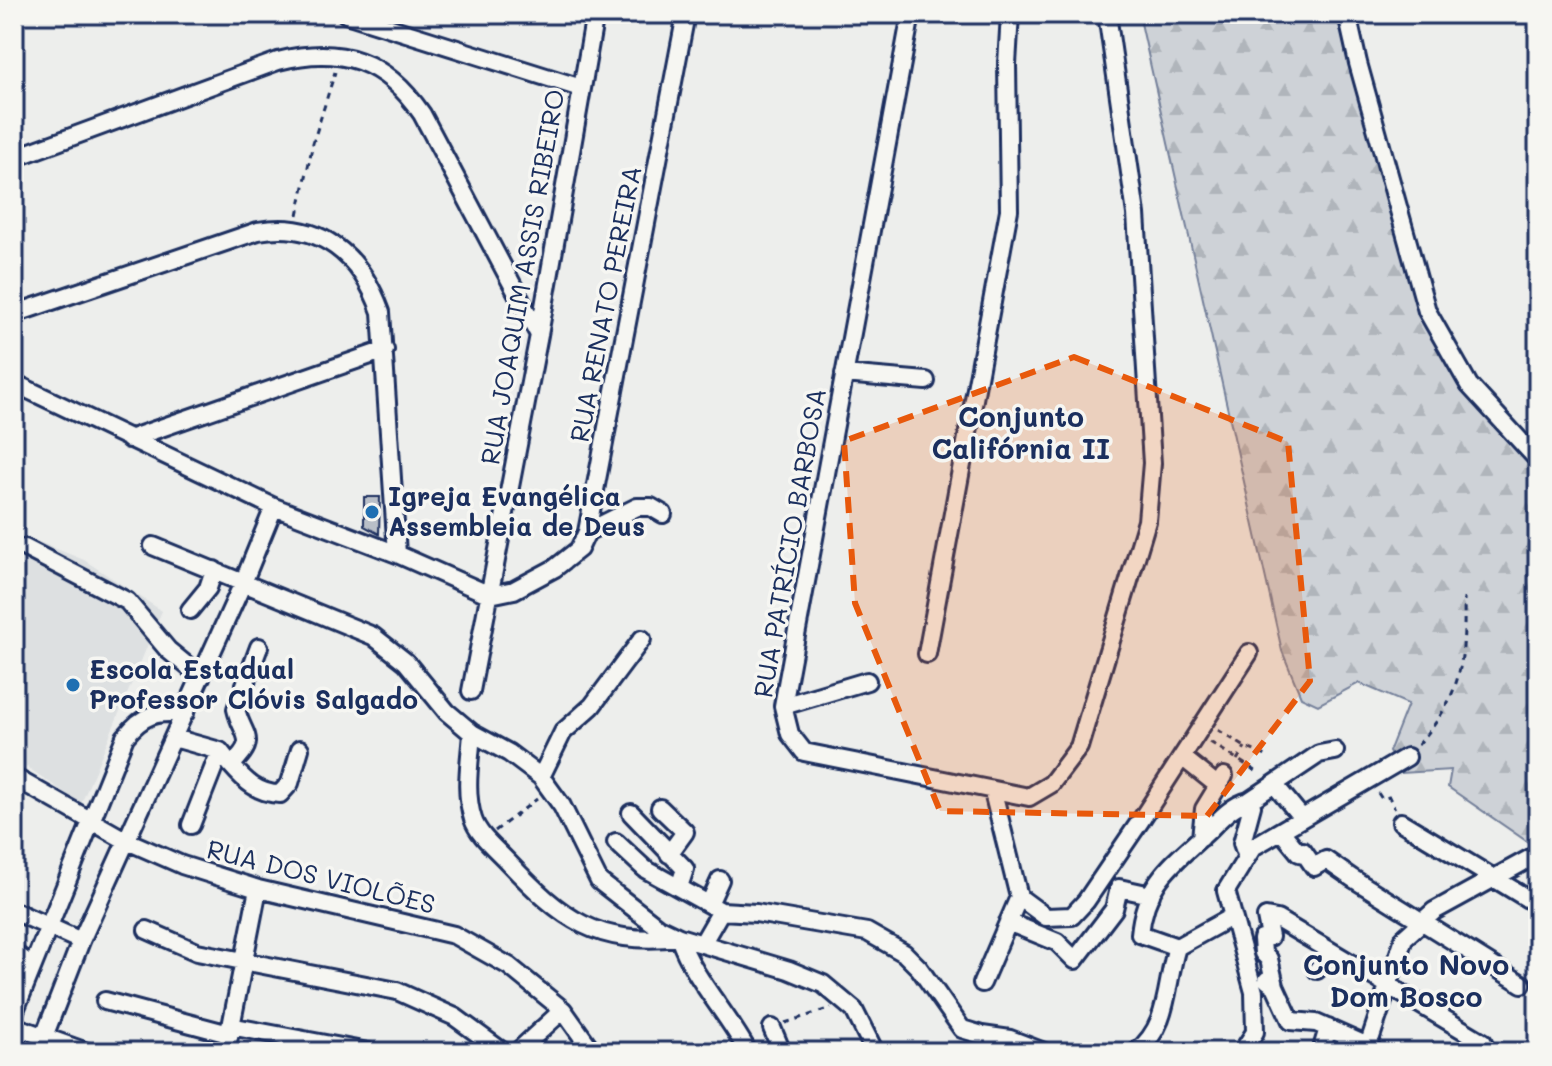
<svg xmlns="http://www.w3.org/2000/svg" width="1552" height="1066" font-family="Mali,sans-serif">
	<defs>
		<pattern id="forest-firs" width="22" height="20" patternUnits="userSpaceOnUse" patternTransform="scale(2)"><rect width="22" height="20" fill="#ced2d7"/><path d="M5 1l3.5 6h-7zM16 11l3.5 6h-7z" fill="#b0b5bb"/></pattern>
	</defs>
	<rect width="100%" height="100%" fill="#edeeec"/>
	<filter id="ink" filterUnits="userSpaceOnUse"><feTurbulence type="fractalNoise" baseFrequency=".0125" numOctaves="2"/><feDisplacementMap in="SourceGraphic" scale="16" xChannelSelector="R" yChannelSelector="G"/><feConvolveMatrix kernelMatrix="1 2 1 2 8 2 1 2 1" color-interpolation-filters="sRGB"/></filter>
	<g filter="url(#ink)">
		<path fill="#dde0e1" d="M14 532 84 560 162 611 81 804 14 758Z"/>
		<path fill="url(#forest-firs)" stroke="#74809a" stroke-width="2" d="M1139 14H1345L1425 311 1468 385 1538 461V849L1448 787 1451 770 1401 773 1389 752 1408 704 1359 683 1318 705 1301 697 1282 651Z"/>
		<path fill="#b9bfc8" stroke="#1b2f5e" stroke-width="2" d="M364 497H380L379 534 364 526Z"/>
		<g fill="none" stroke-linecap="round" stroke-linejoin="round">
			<defs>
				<path id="minor" d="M346 14 581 88
					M911 14 783 706 790 734 804 752 1029 797 1051 784 1079 747 1147 521 1152 463 1136 214 1107 14
					M1347 14 1358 63 1427 311 1469 385 1538 460
					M14 158 278 61C341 45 385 60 422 114L539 335
					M14 314 258 231C321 220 361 256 381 312L397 554
					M844 374 926 381
					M14 383 274 507 397 554 490 595 514 590 555 568 579 549 587 532 686 14
					M129 439 385 350
					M587 532 637 507H651L663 514
					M153 546 373 636 406 662 447 712 472 733 509 753 541 777 562 806 599 881 658 927 679 937 789 970 823 984 854 1010 875 1052
					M25 548 127 601 168 650 201 677
					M190 610 208 588 214 570
					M927 654 1009 210 1007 64 1010 14
					M471 691 539 335 595 14
					M783 706 867 681
					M472 733C470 762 464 791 473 819 478 835 496 849 508 862 562 919 596 946 679 937 694 980 727 1012 748 1052
					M174 738 220 751 231 765C260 739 242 736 236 709L259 647
					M1182 757 1217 785
					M231 765C245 781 258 794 280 794L290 783 300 749
					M14 777 125 840 182 865 258 889 454 935 509 966 563 1010 593 1052
					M541 777 563 732 592 706 642 639
					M1274 784 1302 818
					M993 792 1019 897 1046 917 1072 916 1086 901 1141 820 1249 653
					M1249 801 1319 754 1335 751
					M660 808 685 832 669 854
					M631 813 685 869 679 887
					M1401 822 1538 905
					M191 825 220 751
					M1281 831 1299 853 1303 851 1314 867 1326 860 1352 878 1522 984
					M1201 838 1204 809 1224 776
					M616 842 645 869 721 911
					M709 904 720 880
					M14 911 81 941
					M1008 922 1057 942 1075 960 1114 909 1119 888 1151 895
					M147 930 197 952 397 991 455 1017 503 1052
					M702 944 721 911 756 913 867 932 904 953 919 968 962 1029 982 1035 1010 1039 1044 1052
					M1177 947 1140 934C1145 881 1173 864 1208 831 1220 819 1232 805 1249 801L1252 806 1242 843 1247 857
					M14 953 32 966
					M1317 970 1332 952
					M1267 980 1275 986 1291 1021 1316 1023 1368 1046
					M982 983 1019 897
					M1275 986 1269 959 1263 953 1262 939 1270 937 1266 917 1277 919 1483 1042
					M105 1001 229 1034
					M14 1013 125 737C144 713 156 712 185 713
					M14 1026 87 1052
					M230 1026 368 1052
					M772 1028 782 1052
					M1323 1045 1328 1028
					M38 1052 81 941 243 583 274 507
					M226 1052 258 889
					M517 1052 563 1010
					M1136 1052C1170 1026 1165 984 1177 947L1233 916
					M1242 1052 1255 1032 1254 992 1226 891 1253 847 1407 757
					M1366 1052 1404 938 1434 911 1538 854"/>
			</defs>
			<use href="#minor" stroke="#1b2f5e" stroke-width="22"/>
			<path stroke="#1b2f5e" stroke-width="3" stroke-dasharray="6 6" stroke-linecap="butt" d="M298 215 313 143 335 72
				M1218 730 1245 747 1266 756
				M1210 742 1259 773
				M1418 745C1462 694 1465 663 1464 598
				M1237 760 1245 747
				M1378 793 1382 799 1389 797 1395 809
				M495 831 537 799
				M785 1023 831 1008"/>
			<use href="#minor" stroke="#f6f6f2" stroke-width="16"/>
		</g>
	</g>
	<path fill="#e8590c" fill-opacity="0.2" stroke="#e8590c" stroke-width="6" stroke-dasharray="16 10" stroke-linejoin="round" d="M1074 357 1288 442 1310 681 1207 816 940 811 855 603 844 441Z"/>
	<g fill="#1f6fb2" stroke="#f6f6f2" stroke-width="3">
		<circle cx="372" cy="512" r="8"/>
		<circle cx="73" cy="685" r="8"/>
	</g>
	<g text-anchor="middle" stroke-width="7" stroke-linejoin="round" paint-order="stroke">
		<g font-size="26" fill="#1b2f5e" stroke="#f6f6f2">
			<text transform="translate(523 277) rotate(-80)" y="9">RUA JOAQUIM ASSIS RIBEIRO</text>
			<text transform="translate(606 304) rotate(-79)" y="9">RUA RENATO PEREIRA</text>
			<text transform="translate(790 543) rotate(-80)" y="9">RUA PATRÍCIO BARBOSA</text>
			<text transform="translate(321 877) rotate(14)" y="9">RUA DOS VIOLÕES</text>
		</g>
		<g font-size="26" font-weight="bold" fill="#1b2f5e" stroke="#f6f6f2" text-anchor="start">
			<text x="388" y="506">Igreja Evangélica<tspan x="388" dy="30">Assembleia de Deus</tspan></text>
			<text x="89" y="679">Escola Estadual<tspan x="89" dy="30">Professor Clóvis Salgado</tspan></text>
		</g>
		<g font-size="28" font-weight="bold" fill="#1b2f5e" stroke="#f6f6f2">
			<text x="1021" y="427">Conjunto<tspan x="1021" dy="32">Califórnia II</tspan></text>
			<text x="1406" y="975">Conjunto Novo<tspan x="1406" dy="32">Dom Bosco</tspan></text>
		</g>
	</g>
	<rect width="1552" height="1066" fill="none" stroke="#f6f6f2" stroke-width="48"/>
	<rect x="24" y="24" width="1504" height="1018" fill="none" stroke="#1b2f5e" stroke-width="3" filter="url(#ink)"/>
</svg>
